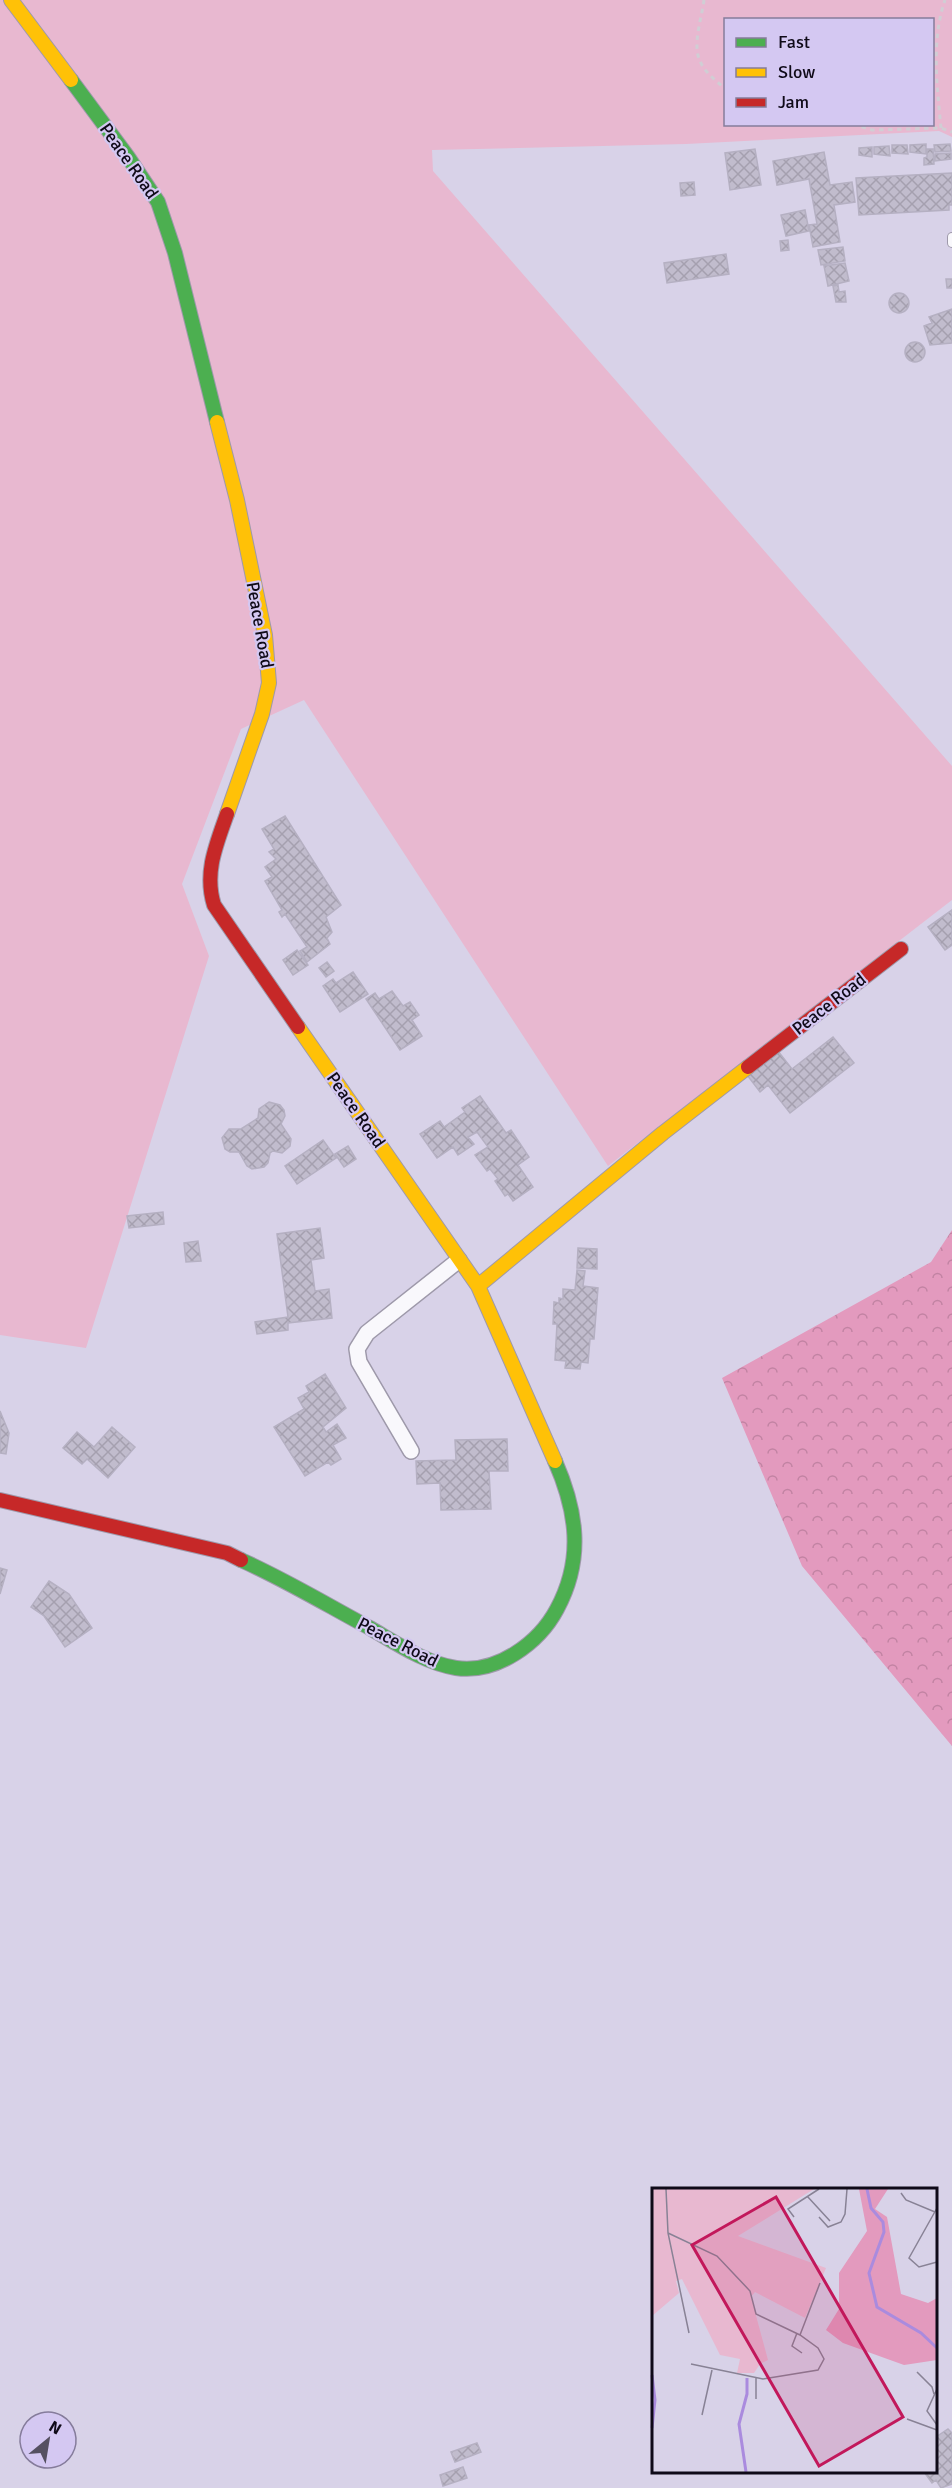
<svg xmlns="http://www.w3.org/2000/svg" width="952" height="2488" font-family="Signika,sans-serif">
	<defs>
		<pattern id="forest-crowns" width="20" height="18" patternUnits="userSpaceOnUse" patternTransform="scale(1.5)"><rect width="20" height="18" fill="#e39abe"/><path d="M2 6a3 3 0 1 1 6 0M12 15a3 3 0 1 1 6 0" fill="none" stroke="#c283a3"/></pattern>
		<pattern id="building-cross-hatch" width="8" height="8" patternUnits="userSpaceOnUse" patternTransform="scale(1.5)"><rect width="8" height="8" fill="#c1bccd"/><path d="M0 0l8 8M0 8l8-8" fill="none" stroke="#a5a0af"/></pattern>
	</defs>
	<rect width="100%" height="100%" fill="#d8d2e8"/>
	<path fill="#e8b8d0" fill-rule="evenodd" d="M0 0H952V137L939 131 686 144 432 150 433 171 952 766V900L608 1166 304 700 241 729 182 884 209 956 86 1348 0 1335ZM726 20H932V124H726Z"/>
	<path fill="url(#forest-crowns)" d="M952 1230V1746L802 1566 722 1378 931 1262Z"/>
	<path fill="url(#building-cross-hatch)" stroke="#b5b0c2" stroke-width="1.5" d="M926 144V154L910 152V145Z
		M950 144 951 151 935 152 934 145Z
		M892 145H907L908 154 892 153Z
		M889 146 890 156 874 154V147Z
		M872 147V157L859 155V148Z
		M755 149 761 185 730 190 725 153Z
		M927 149H933L934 164 924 165V158L927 157Z
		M824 152 830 185 852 182 855 202 834 205 840 242 813 247 809 225 817 224 809 179 777 185 773 161Z
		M951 153V159L935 161V154Z
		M952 173V205H949V210L859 215 856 178Z
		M694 182 695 195 681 196 680 183Z
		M805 210 809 231 786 236 781 215Z
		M788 240 789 250 781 251 780 241Z
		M843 247 845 261 821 265 818 250Z
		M726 254 729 274 667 283 664 263Z
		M845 263 849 281 828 286 824 266Z
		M946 279H952V288H947Z
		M838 285 839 292 845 291 846 302H836L833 286Z
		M889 303a10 10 0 1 1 20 0a10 10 0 1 1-20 0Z
		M952 309V343L930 345 924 326 932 323 929 317Z
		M905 352a10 10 0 1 1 20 0a10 10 0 1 1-20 0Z
		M285 816 341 905 326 917 332 932 327 938 330 944 307 962 300 951 307 947 285 914 282 917 279 912 282 910 265 881 272 877 265 867 276 859 269 852 274 849 262 829Z
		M952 910V945L945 950 928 927Z
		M297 950 308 965 293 975 283 960Z
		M327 962 334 971 326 977 319 968Z
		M353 972 368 994 340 1012 323 986 333 979 336 983Z
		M392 991 403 1006 410 1002 419 1015 412 1020 422 1036 400 1050 366 999 375 993 379 999Z
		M833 1037 854 1063 790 1113 768 1085 760 1092 747 1075 778 1051 792 1069Z
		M480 1096 506 1133 511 1130 529 1157 518 1165 533 1187 513 1201 508 1194 505 1196 495 1181 498 1179 490 1169 487 1171 475 1155 488 1147 477 1132 468 1137 474 1144 458 1155 453 1147 437 1158 420 1134 440 1121 444 1127 465 1112 462 1108Z
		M269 1102 280 1105 284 1110 285 1116 281 1124 291 1139 290 1146 282 1153 273 1151 270 1153 268 1163 264 1167 252 1169 247 1166 239 1152H230L225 1149 222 1138 229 1129H241L258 1118 259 1109Z
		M323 1140 336 1158 297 1184 285 1166Z
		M348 1146 356 1159 344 1167 335 1154Z
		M163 1212 164 1224 129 1228 127 1216Z
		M320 1228 324 1258 311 1260 315 1291 329 1289 332 1318 288 1323V1330L257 1334 255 1322 288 1317 277 1234Z
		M198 1241 201 1261 186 1262 184 1243Z
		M578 1248 597 1249V1269L577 1268Z
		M577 1270 585 1271 583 1286 598 1288 594 1339H590L588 1363 581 1362 580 1369 565 1368 566 1361 555 1360 557 1324H553L554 1302 559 1303V1298L563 1299V1289L575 1290Z
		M325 1374 346 1408 323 1427 326 1432 337 1424 346 1438 333 1445 341 1459 331 1465 328 1462 305 1476 274 1427 304 1409 298 1398 309 1392 306 1386Z
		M0 1411 9 1433 6 1454 0 1453Z
		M112 1427 135 1447 108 1478 87 1459 82 1464 63 1448 77 1432 94 1447Z
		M507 1439 508 1471H489L491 1509 441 1510 440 1483 417 1484 416 1461 456 1460 455 1440Z
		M0 1568 7 1570 0 1594Z
		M49 1581 69 1594 92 1628 65 1647 44 1616 31 1607Z
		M948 2429 952 2433V2484L941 2488 936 2480 932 2483 924 2472H936V2444L938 2442 936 2437Z
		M477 2443 481 2452 455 2462 451 2452Z
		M463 2467 467 2478 443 2486 440 2475Z"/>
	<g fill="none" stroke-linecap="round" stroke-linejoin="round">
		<defs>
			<path id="lane" d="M952 237V243"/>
			<path id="street" d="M411 1451 359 1362 357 1349 367 1333 459 1260"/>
			<path id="fast" d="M71 80 128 157 158 202 175 253 217 422
				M241 1560C286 1580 327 1605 370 1628 396 1643 425 1663 456 1668 497 1674 539 1643 557 1609 584 1559 577 1511 555 1461"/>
			<path id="slow" d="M11 0 71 80
				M217 422 237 500 265 635 269 683 262 714 227 814
				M298 1027 478 1286 555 1461
				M478 1286 663 1133 748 1067"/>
			<path id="jam" d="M227 814C216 845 204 873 214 905L298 1027
				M748 1067 901 949
				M0 1500 227 1553 241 1560"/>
		</defs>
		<use href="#lane" stroke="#9e99aa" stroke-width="10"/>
		<use href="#street" stroke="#9e99aa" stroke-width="18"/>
		<use href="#fast" stroke="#9e99aa" stroke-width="16"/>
		<use href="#slow" stroke="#9e99aa" stroke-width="16"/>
		<use href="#jam" stroke="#9e99aa" stroke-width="16"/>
		<path stroke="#d0ced4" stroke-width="3" stroke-dasharray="4.5 4.5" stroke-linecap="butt" d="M704 0C702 17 692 45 700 61 705 73 717 81 726 90
			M853 124 872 130 941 128 952 132
			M941 128C937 86 931 40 945 0"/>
		<use href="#lane" stroke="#f9f8fc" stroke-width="8"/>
		<use href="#street" stroke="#f9f8fc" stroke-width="15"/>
		<use href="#fast" stroke="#4caf50" stroke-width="14"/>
		<use href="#slow" stroke="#ffc107" stroke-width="14"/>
		<use href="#jam" stroke="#c62828" stroke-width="14"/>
	</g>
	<g text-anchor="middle" stroke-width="4.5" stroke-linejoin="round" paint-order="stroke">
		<g font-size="18" fill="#0f0a18" stroke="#d4c8f2">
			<text transform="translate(129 161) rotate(55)" y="6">Peace Road</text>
			<text transform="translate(260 625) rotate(80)" y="6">Peace Road</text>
			<text transform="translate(829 1004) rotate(-38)" y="6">Peace Road</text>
			<text transform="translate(356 1110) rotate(55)" y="6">Peace Road</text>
			<text transform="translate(398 1642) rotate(27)" y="6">Peace Road</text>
		</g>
	</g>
	<g transform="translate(652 2188)">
		<rect width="285" height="285" fill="#d8d2e8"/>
		<path d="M0 1H162L86 48 174 80 153 130 103 104 99 109 116 172 108 176 102 185H85L88 171 68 167 30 91 24 93 27 105 0 128Z" fill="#e8b8d0"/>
		<path d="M207 1H236L223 21 235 29 249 106 276 115 285 110V172L252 177 191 155 174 142 187 121V85L215 43Z" fill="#e39abe"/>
		<path fill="none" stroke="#aa8bde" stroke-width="3" d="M215 1 219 20 231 34 232 44 217 85 225 119 269 145 285 160M0 187 3 212 0 240M94 284 87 236 95 206V190"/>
		<path fill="none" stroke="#888295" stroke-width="1.5" d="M14 1 16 45 37 145M249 5 254 12 283 24M155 8 178 33M285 20 257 70 267 79 285 74M142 29 136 21 167 1M167 29 176 39 189 34 193 26 195 1M16 45 65 68 98 103 104 126 148 147 166 160 172 171 166 182 111 191 39 176M145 145 140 158 150 165M148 147 168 95M265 184 280 199 282 206M285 201 275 223 285 237M104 211V189M50 227 60 182M255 231 285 242"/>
		<path fill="#c2185b" fill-opacity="0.15" stroke="#c2185b" stroke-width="3" d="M124 9 251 229 167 278 40 57Z"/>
		<rect width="285" height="285" fill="none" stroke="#0f0a18" stroke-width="3"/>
	</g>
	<rect x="724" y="18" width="210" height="108" fill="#d4c8f2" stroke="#857c9b" stroke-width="1.5"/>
	<rect x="736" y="38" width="30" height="9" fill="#4caf50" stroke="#857c9b" stroke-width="1.5"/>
	<text x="778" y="48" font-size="18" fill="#0f0a18">Fast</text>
	<rect x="736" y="68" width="30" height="9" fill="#ffc107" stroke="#857c9b" stroke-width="1.5"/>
	<text x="778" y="78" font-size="18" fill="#0f0a18">Slow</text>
	<rect x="736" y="98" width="30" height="9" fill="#c62828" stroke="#857c9b" stroke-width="1.5"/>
	<text x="778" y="108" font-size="18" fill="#0f0a18">Jam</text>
	<g transform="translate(48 2440) rotate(30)"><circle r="28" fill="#d4c8f2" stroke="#857c9b" stroke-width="1.5"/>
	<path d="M0-4.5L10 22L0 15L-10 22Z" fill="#555061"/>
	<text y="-9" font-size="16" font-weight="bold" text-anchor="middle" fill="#0f0a18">N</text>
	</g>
</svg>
